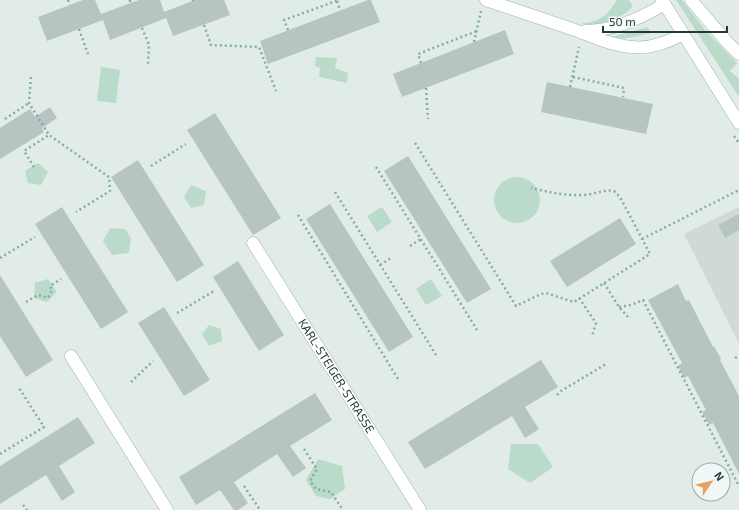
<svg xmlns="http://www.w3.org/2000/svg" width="739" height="510" font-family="'Exo 2',sans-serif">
	<rect width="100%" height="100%" fill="#e1ebe8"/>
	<path fill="#cfdad8" d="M739 207V344L684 234Z"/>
	<path fill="#bbdbca" d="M617 0H629L633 6C619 21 600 27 580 23 599 23 607 16 617 0Z
		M676 0H682L705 30 737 63 730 71 739 79V97Z
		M648 27 651 33C639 35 622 42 611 37Z
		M316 57 337 58 335 68 348 73 347 83 319 77 320 68 315 66Z
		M101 67 120 70 116 103 97 101Z
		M38 163 48 172 41 185 28 183 25 171Z
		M494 200a23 23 0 1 1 46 0a23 23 0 1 1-46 0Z
		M191 185 206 191 204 205 191 208 184 197Z
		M382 207 392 222 377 232 367 216Z
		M110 228 125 229 131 238 129 253 112 255 103 241Z
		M48 279 57 292 47 302 34 298 35 283Z
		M431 279 442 296 426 305 416 289Z
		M209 325 221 329 222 341 209 346 202 334Z
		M511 444H538L553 467 530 483 508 469Z
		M318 459 342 466 345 489 330 499 316 496 306 480Z"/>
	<path fill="#b6c5c2" d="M83 0H95L101 14 139 0H160L164 12 195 0H224L230 15 173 36 166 18 110 40 103 20 47 41 38 17Z
		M368 0H371L380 22 268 64 260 41Z
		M505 30 514 54 402 97 393 74Z
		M547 82 653 104 646 134 541 112Z
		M50 107 57 118 42 128 44 132 0 159V128L30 109 35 117Z
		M215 113 281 218 253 235 187 130Z
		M408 156 491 289 467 303 384 171Z
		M138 160 204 265 177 282 111 177Z
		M330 204 413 337 389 352 306 219Z
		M62 207 128 312 101 329 35 224Z
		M739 214V230L725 238 718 225Z
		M620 218 636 244 567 287 550 261Z
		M238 261 284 335 259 351 213 277Z
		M0 275 53 360 26 377 0 336Z
		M678 284 686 301 689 300 713 347 714 346 721 359 720 360 739 396V474L713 423 709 425 702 412 706 410 688 376 684 378 678 366 682 363 648 300Z
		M164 307 210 380 184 396 138 323Z
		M541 360 558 387 525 407 539 429 525 438 512 416 425 469 408 442Z
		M315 393 332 420 290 446 306 468 293 477 277 454 234 482 248 503 238 510H234L220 490 196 505 179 477Z
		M78 417 95 443 59 466 75 492 62 501 46 475 0 504V466Z"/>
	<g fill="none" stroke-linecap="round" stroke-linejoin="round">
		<defs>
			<g id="street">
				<path d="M486 0C516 10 545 20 575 30 593 37 611 45 631 47 649 49 667 43 683 34"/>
				<path d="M691 0 727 42 739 54"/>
				<path d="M585 31C614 31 640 19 664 4"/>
				<path id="s1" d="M253 243 420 510"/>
				<path d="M71 356 167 510"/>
			</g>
			<path id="secondary" d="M662 0 739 123"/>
		</defs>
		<use href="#street" stroke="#a4b2b0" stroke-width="13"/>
		<use href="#secondary" stroke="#a0b6b3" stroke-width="13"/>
		<path stroke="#83ada8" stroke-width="2.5" stroke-dasharray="2 3" stroke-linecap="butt" d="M68 0 70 5
			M130 0V3
			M193 0V1
			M337 1 340 10
			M204 25 211 45 259 47 276 91
			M142 28 149 45 148 65
			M79 29 88 54
			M288 30 284 20 339 0
			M474 42 481 11
			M421 63 418 54 477 31
			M31 77 29 103 49 135 109 177 110 191 76 212
			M573 77 624 88 623 97
			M570 87 579 47
			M426 88 428 119
			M5 119 29 103
			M734 136 739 143
			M415 143 516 306 541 294 546 293 574 302 650 254 620 197 614 191C603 189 594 195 583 195 565 196 549 192 531 188
			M151 166 186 144
			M34 167 24 151 49 135
			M376 167 477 330
			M335 192 436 355
			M298 215 398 379
			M642 239 739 190
			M410 246 421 239
			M0 258 35 237
			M380 265 391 258
			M604 283 619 307 628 317
			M579 298 596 323 592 336
			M26 302 38 295 48 298 52 290 50 286 61 279
			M619 307 631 305 643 300 739 486
			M177 313 214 291
			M735 358 739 356
			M131 382 153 361
			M557 395 561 391 606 364
			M304 449 317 469 310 481 316 489 331 492 343 510
			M0 454 44 427 19 388
			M244 486 260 510
			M23 505 27 510"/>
		<use href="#street" stroke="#fff" stroke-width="12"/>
		<use href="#secondary" stroke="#fff" stroke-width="12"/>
	</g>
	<g text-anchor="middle" stroke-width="3" stroke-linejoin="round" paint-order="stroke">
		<g font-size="12" fill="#223a39" stroke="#f1f7f6">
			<text dy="4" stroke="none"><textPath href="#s1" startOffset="157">KARL-STEIGER-STRASSE</textPath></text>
		</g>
	</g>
	<g transform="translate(711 482) rotate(55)"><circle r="19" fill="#f1f7f6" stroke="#9eabaa"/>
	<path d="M0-3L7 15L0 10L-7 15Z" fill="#eb9f5f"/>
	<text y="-6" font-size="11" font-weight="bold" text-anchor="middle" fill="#223a39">N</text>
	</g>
	<path d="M603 26v6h124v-6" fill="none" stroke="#223a39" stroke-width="2"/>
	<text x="609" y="26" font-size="12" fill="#223a39" stroke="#f1f7f6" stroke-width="3" paint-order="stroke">50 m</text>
</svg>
